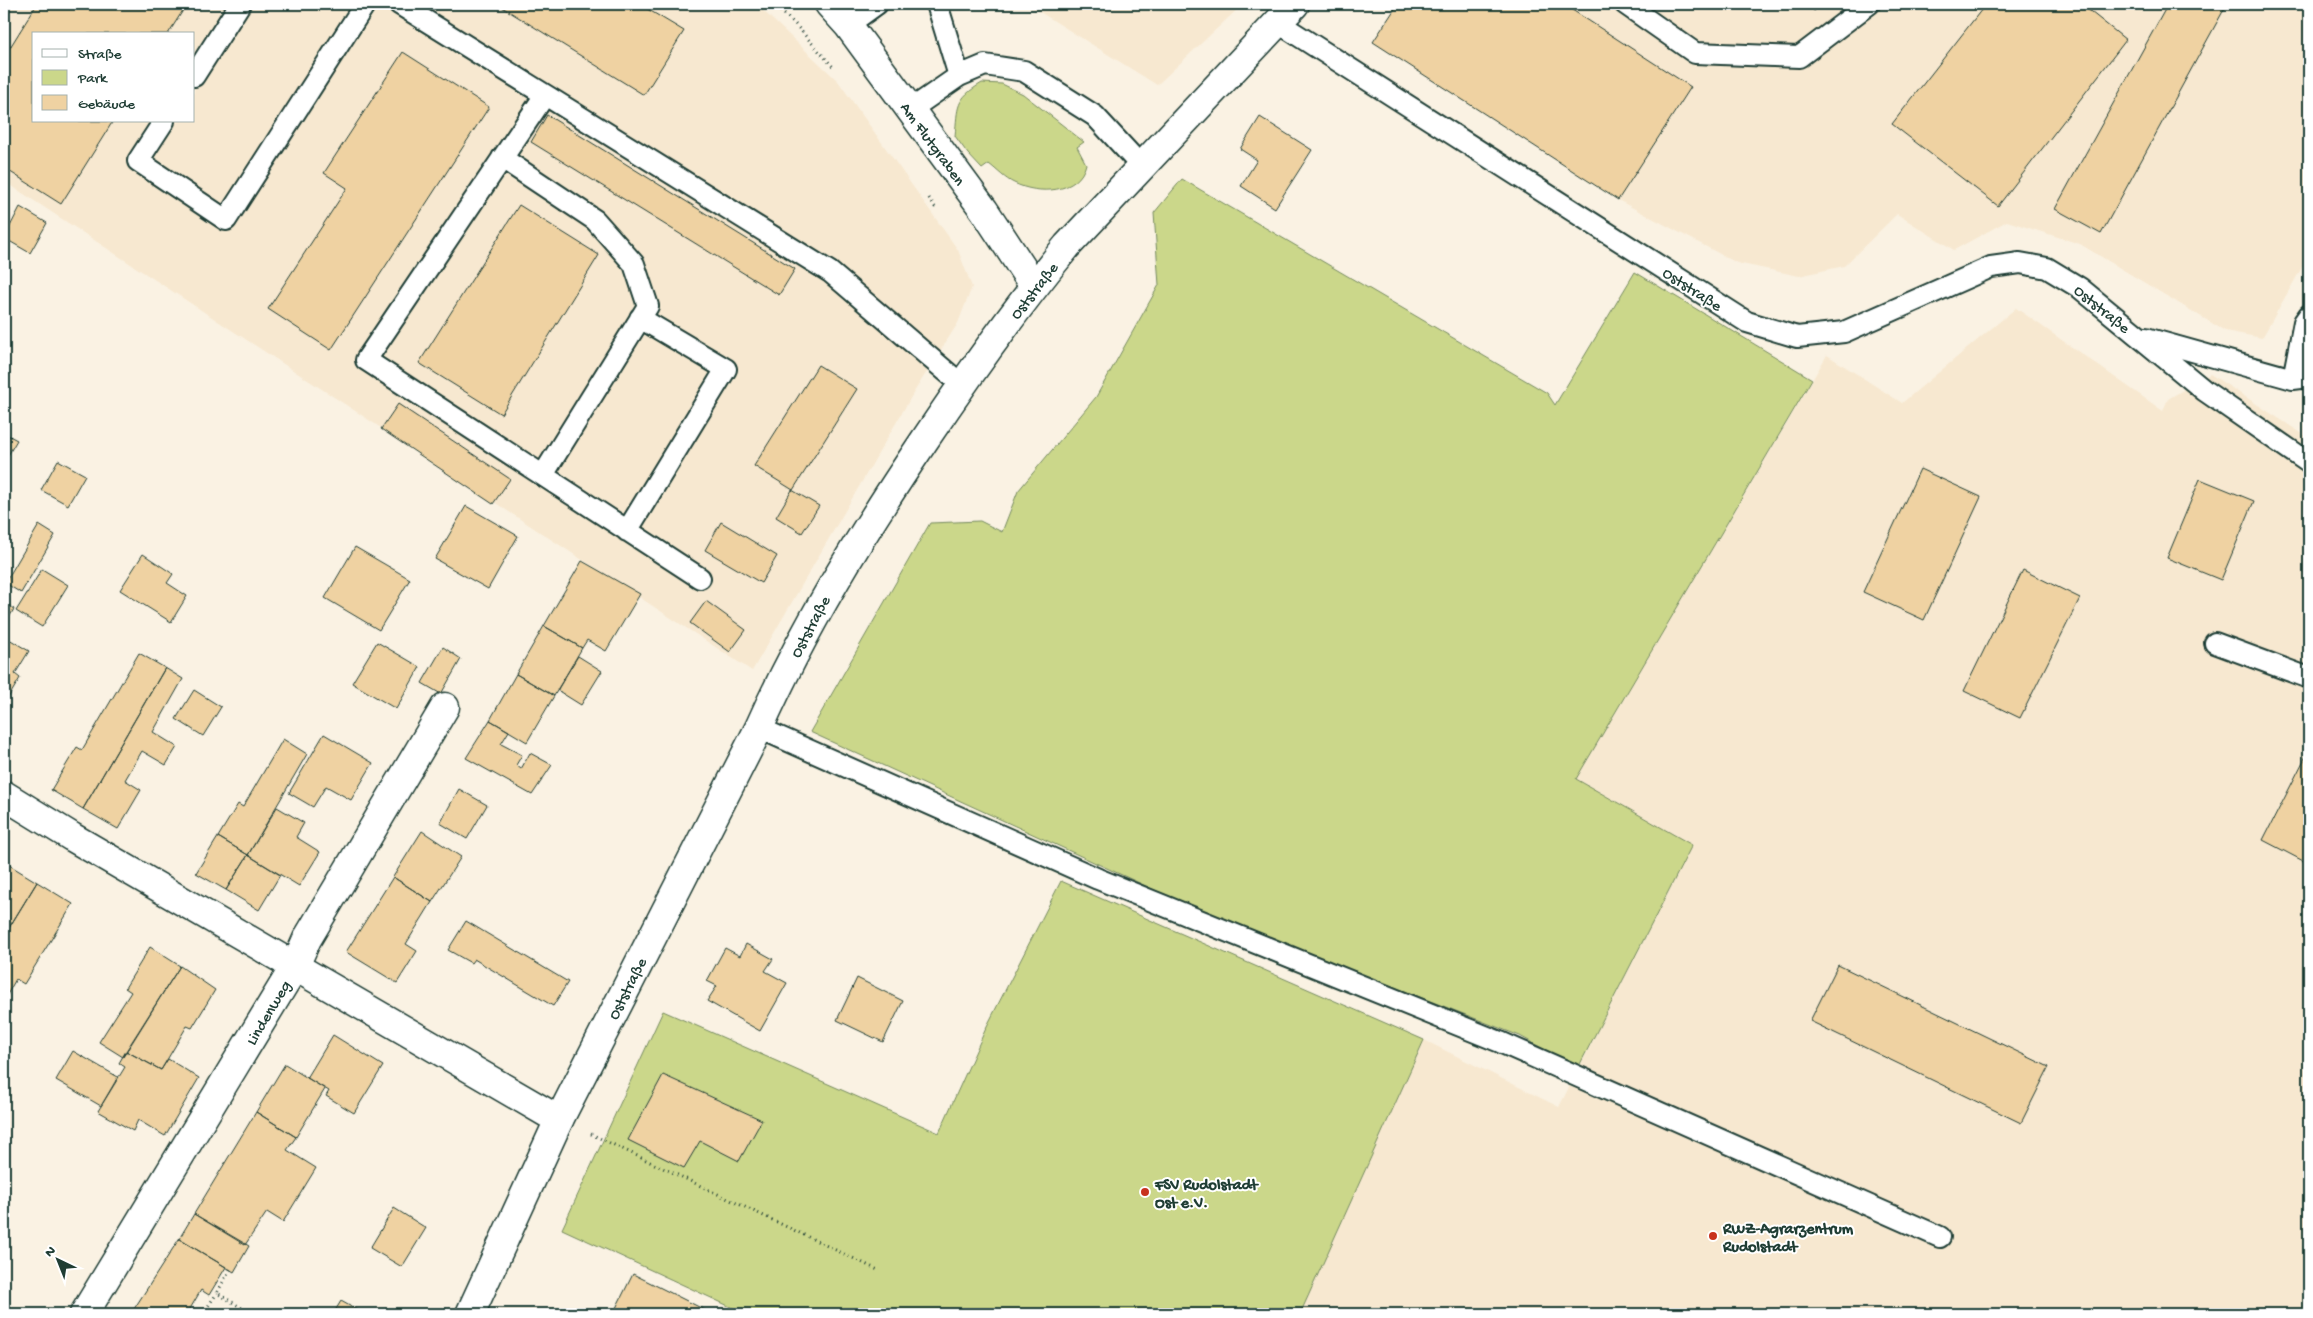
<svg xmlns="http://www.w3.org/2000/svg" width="2313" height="1318" font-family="'Gochi Hand',sans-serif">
	<rect width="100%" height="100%" fill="#faf2e3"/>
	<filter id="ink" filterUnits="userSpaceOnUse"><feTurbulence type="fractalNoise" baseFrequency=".02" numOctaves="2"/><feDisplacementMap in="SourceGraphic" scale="10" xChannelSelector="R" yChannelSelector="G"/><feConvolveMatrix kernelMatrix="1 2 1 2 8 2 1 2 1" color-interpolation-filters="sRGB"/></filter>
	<g filter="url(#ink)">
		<path fill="#f7e8d0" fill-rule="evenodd" d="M4 4H756L838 81 958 250 972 287 958 323 914 392 752 671 4 181ZM34 34H194V121H34Z
			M1027 4H1243L1157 85Z
			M1398 4H2309V255L2262 338 2225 331 2080 244 2007 221 1954 250 1897 214 1844 266 1799 276 1737 263 1618 200 1373 42Z
			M2016 308 2163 411 2168 399 2210 374 2309 438V1314H1300L1424 1040 1559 1107 1692 845 1576 779 1827 355 1902 403Z"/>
		<path fill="#cbd78a" stroke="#758a5f" d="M982 83 1002 84 1023 94 1084 142 1077 147 1086 164C1079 194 1038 195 1014 183 1005 179 997 170 989 164L982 169 968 154 955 136C958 106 955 99 982 83Z
			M1182 179 1547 393 1555 405 1635 272 1812 379 1576 779 1692 845 1578 1068 1520 1036 1207 914 810 732 930 523 980 521 1002 532 1018 491 1096 397 1159 285 1154 213Z
			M1061 881 1424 1040 1300 1314H746L562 1229 663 1011 939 1133 987 1026Z"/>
		<path fill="#efd2a2" stroke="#1f3d34" d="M37 4H187L168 34H34V121H113L61 204 4 168V57Z
			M497 4H639L684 31 644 95Z
			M1398 4H1563L1691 87 1618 200 1373 42Z
			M1808 4H1822L1814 11Z
			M1986 4H2081L2126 40 1998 206 1892 124Z
			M2168 4H2227L2101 234 2055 209Z
			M403 52 489 107 331 350 268 309 347 188 324 173Z
			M547 115 795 269 779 295 531 142Z
			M1260 117 1312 150 1275 208 1241 186 1257 160 1240 149Z
			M519 205 599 255 501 414 419 363Z
			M20 207 47 223 30 253 4 238Z
			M818 365 857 389 793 490 754 466Z
			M398 404 510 479 493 504 381 429Z
			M4 433 17 440 4 462Z
			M58 460 85 475 68 505 41 490Z
			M1920 469 1981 497 1924 620 1863 592Z
			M2200 479 2254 501 2221 580 2167 558Z
			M792 490 819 506 802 533 776 517Z
			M466 506 518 536 488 589 435 559Z
			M721 522 777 556 761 583 705 550Z
			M39 525 55 535 21 593 5 583Z
			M355 547 410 579 379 630 325 598Z
			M143 554 173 574 167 583 187 596 171 622 120 590Z
			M582 561 640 594 606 651 587 640 582 648 544 626Z
			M42 569 68 585 42 627 16 611Z
			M2023 570 2080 598 2020 718 1964 691Z
			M706 601 746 630 730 652 690 623Z
			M4 603 14 609 4 626Z
			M544 626 582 648 554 696 516 674Z
			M4 636 29 651 15 674 20 678 4 705Z
			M377 642 420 667 396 709 352 683Z
			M443 647 461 659 441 694 422 683Z
			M139 653 165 668 83 809 51 790 77 747 82 750Z
			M578 656 602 671 581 705 557 690Z
			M165 668 183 679 153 732 177 747 166 765 142 751 125 780 141 790 118 829 83 809Z
			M516 674 554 696 527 742 490 720Z
			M194 690 221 707 203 736 176 719Z
			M490 720 509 731 501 744 522 755 516 765 521 769 530 753 552 765 532 795 466 758Z
			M324 734 373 763 351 800 326 786 313 807 289 793Z
			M283 739 307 754 248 855 218 837 238 804 243 807Z
			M2309 750V864L2263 840Z
			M459 789 487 805 467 839 440 823Z
			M277 807 304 823 296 837 320 852 299 886 248 855Z
			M422 831 461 857 432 902 393 877Z
			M218 837 248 855 226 890 196 873Z
			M248 855 280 875 259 910 226 890Z
			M6 863 37 882 4 936V867Z
			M393 877 432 902 406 944 417 951 397 983 346 952Z
			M37 882 73 904 24 984 16 979 4 1000V936Z
			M466 921 568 982 553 1006 474 959 471 963 448 950Z
			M746 944 773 959 765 971 787 983 760 1031 707 1001 717 986 707 981 725 948 740 956Z
			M150 947 180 966 123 1057 99 1042 131 992 125 988Z
			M1838 965 2049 1067 2021 1123 1810 1021Z
			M180 966 215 990 192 1028 187 1026 161 1070 126 1051Z
			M857 978 903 1001 883 1042 837 1020Z
			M333 1035 383 1066 354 1113 326 1096 329 1091 307 1078Z
			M73 1051 118 1077 101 1106 56 1080Z
			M126 1051 161 1070 168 1059 199 1078 165 1136 138 1120 133 1131 98 1111 125 1067 119 1063Z
			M285 1064 325 1089 296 1137 256 1112Z
			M663 1075 762 1120 739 1161 700 1141 684 1168 628 1140Z
			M256 1112 296 1137 287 1150 316 1168 283 1222 267 1212 245 1245 194 1214Z
			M394 1208 426 1228 402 1267 370 1248Z
			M194 1214 249 1246 234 1272 179 1239Z
			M179 1239 226 1267 209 1295 201 1290 187 1314H142L134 1309Z
			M633 1274 713 1314H613Z
			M341 1301 364 1314H333Z
			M134 1309 142 1314H131Z"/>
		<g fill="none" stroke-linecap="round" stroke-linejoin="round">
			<defs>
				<path id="service" d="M399 4 830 272 962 385
					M937 4 959 76
					M1625 4 1695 53 1799 57 1869 4
					M1277 22 1747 322 1797 337 1844 332 1991 267 2020 263 2047 268 2080 288 2205 391 2309 463
					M848 25 877 4
					M194 76 240 4
					M545 95 366 360 700 578
					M910 110 959 76 985 65 1024 71 1095 116 1142 167
					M164 121 138 161 226 220 365 4
					M502 158 595 220 634 264 648 306 543 475
					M2146 338 2293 379 2309 377
					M2293 379 2304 322 2309 315
					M627 531 726 369 640 318
					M2215 643 2309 678
					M759 728 1098 879 1500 1042 1940 1237"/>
				<path id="minor" d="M829 4 848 25 984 210 1034 286
					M4 795 72 837 559 1120
					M84 1314 295 966 307 939 445 707"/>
				<path id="tertiary" d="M470 1314 559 1120 759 728C804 627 862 533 924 441 969 374 1016 308 1067 246L1295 4"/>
			</defs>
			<use href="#service" stroke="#1f3d34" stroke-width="24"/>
			<use href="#minor" stroke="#1f3d34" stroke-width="31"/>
			<use href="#tertiary" stroke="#1f3d34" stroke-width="31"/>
			<path stroke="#1f3d34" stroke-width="3" stroke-dasharray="1 4" stroke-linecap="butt" d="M773 4 795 24 834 68
				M929 198 935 207H938
				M591 1134 880 1271
				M230 1269 217 1293 252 1314
				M203 1314 217 1293"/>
			<use href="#service" stroke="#fff" stroke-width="20"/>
			<use href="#minor" stroke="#fff" stroke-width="28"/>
			<use href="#tertiary" stroke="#fff" stroke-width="28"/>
		</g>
	</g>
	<g fill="#c8321e" stroke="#fff" stroke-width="2">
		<circle cx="1145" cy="1192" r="5"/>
		<circle cx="1713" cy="1236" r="5"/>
	</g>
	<g text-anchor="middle" stroke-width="4" stroke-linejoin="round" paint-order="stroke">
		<g font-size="16" fill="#1f3d34" stroke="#fff">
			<text transform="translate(934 143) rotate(54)" y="6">Am Flutgraben</text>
			<text transform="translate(1693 288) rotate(33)" y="6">Oststraße</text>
			<text transform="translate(1033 290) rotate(-52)" y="6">Oststraße</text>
			<text transform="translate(2103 308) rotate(39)" y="6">Oststraße</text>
			<text transform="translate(809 626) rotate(-62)" y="6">Oststraße</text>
			<text transform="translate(626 988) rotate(-63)" y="6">Oststraße</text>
			<text transform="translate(267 1012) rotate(-59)" y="6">Lindenweg</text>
		</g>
		<g font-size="16" font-weight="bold" fill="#1f3d34" stroke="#fff" text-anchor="start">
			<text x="1155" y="1189">FSV Rudolstadt<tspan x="1155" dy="18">Ost e.V.</tspan></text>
			<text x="1723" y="1233">RWZ-Agrarzentrum<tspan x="1723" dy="18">Rudolstadt</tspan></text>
		</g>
	</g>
	<rect width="2313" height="1318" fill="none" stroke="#fff" stroke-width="20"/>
	<rect x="10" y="10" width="2293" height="1298" fill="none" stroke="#1f3d34" stroke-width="2" filter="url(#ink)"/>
	<rect x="32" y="32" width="162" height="90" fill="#ffffff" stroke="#a5b1ae"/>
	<rect x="42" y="49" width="25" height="8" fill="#ffffff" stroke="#a5b1ae"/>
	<text x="78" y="58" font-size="15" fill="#1f3d34">Straße</text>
	<rect x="42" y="70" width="25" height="15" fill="#cbd78a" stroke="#a5b1ae"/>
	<text x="78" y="82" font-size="15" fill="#1f3d34">Park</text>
	<rect x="42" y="95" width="25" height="15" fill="#efd2a2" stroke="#a5b1ae"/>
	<text x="78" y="108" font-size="15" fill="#1f3d34">Gebäude</text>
	<g transform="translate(58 1260) rotate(317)" stroke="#ffffff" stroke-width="4" paint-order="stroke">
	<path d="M0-4L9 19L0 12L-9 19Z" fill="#1f3d34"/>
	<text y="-8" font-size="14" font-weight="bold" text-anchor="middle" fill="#1f3d34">N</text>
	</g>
</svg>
